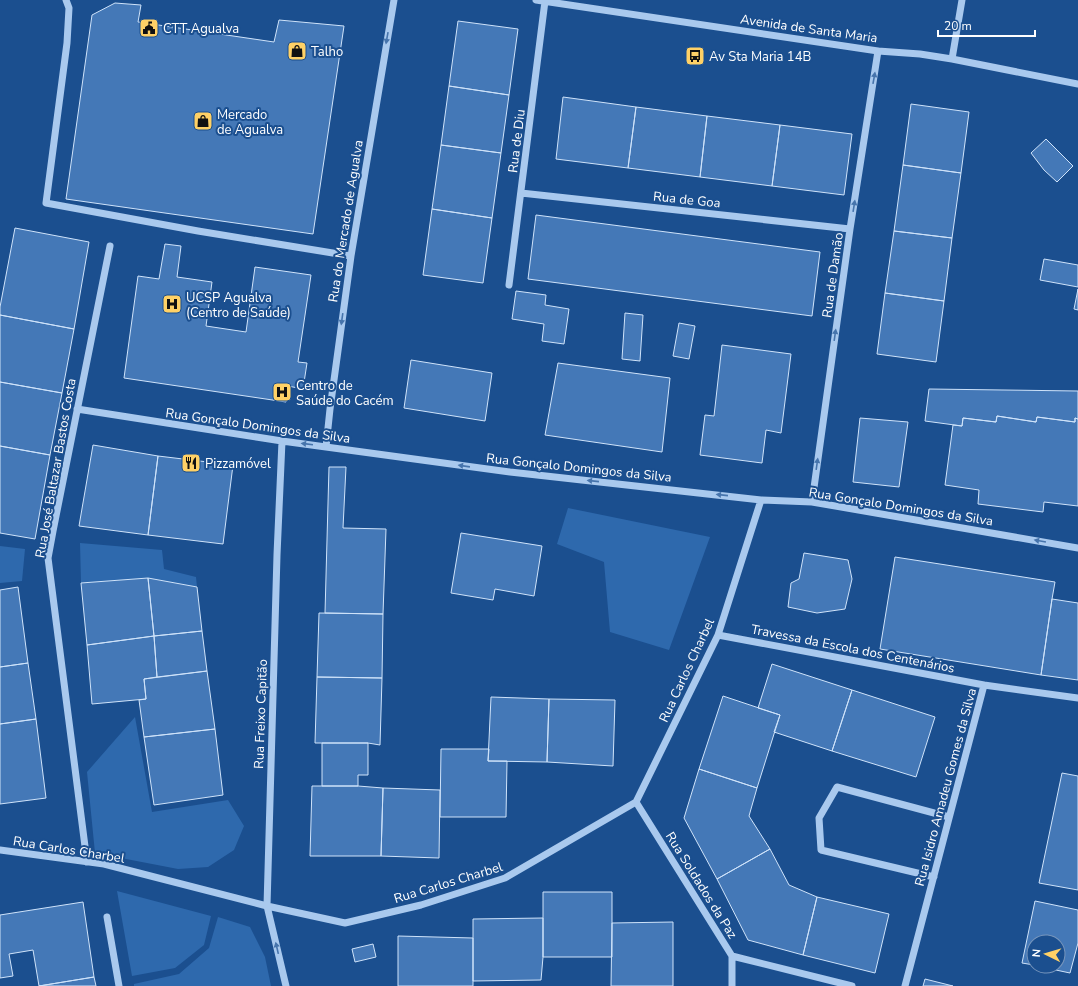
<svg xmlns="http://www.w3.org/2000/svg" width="1078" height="986" font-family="'Nunito Sans',sans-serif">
	<rect width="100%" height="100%" fill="#1b4f8f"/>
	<path fill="#2e69ad" d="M568 508 710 537 669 650 610 632 604 562 557 544Z
		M80 543 162 550 164 569 196 577 197 587 148 578 81 583Z
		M0 546 25 549 22 581 0 583Z
		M135 717 152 812 228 800 244 826 234 850 208 867 178 869 95 853 87 772Z
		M117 891 211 916 204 945 175 968 132 976Z
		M218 917 250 927 265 957 271 986H134V984L179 974 209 948Z"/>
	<path fill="#4478b7" stroke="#cfe3fa" d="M115 3 141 5 138 22 274 42 279 20 344 26 313 234 66 199 92 15Z
		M458 21 518 29 509 95 449 86Z
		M449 86 509 95 501 153 441 145Z
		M563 97 636 107 628 168 556 159Z
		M911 104 969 112 961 173 903 165Z
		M636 107 707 116 700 177 628 168Z
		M707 116 780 125 772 186 700 177Z
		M780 125 852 134 844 195 772 186Z
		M1046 139 1073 166 1057 182 1044 170 1031 153Z
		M441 145 501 153 492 218 432 209Z
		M903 165 961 173 952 238 894 231Z
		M432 209 492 218 483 283 423 275Z
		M536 215 820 252 812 316 528 279Z
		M15 228 89 242 74 329 0 315V307Z
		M894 231 952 238 944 301 885 293Z
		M165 244 181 246 177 277 212 282 206 326 246 332 255 267 311 275 298 362 307 363 303 389 288 386 286 402 124 378 138 276 159 279Z
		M1044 259 1078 265V287L1040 280Z
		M1078 289V310L1074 309Z
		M516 291 546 295 545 305 569 309 564 344 542 341 544 324 512 319Z
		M885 293 944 301 936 362 877 354Z
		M625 313 643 315 640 361 622 359Z
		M0 315 74 329 62 393 0 382Z
		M679 323 695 326 689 359 673 356Z
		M722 345 791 354 781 433 766 430 762 463 700 455 705 415 714 416Z
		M411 360 492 373 485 421 404 408Z
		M558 363 670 378 662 452 545 435Z
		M0 382 62 393 50 455 0 446Z
		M929 389 1078 391V419L1075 418V422L1037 417 1036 422 997 416 996 422 963 418 962 426 925 421Z
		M997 416 1036 422 1037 417 1075 422V418L1078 419V506L1044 502 1043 512 978 504 979 490 945 485 953 425 962 426 963 418 996 422Z
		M860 418 908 422 899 487 853 482Z
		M93 445 158 456 148 535 79 526Z
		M0 446 50 455 35 539 0 533Z
		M158 456 233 465 223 544 148 535Z
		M329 467H346L343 528 386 529 383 614 325 613Z
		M461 533 542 546 534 596 495 589 493 600 451 593Z
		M804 553 848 560 852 579 845 609 817 613 788 607 791 583 799 579Z
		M895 557 1055 582 1052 599 1041 675 880 649Z
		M148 578 154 636 87 645 81 583Z
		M148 578 197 587 202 631 154 636Z
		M18 587 28 663 0 667V590Z
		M1052 599 1078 603V680L1041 675Z
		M319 613 383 614 382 678 317 677Z
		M202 631 207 671 157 677 154 636Z
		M154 636 157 677 144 679 146 699 92 704 87 645Z
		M28 663 36 719 0 724V667Z
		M772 664 852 690 832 751 774 732 780 715 758 708Z
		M207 671 215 729 144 737 139 700 146 699 144 679Z
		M317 677 382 678 380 745 368 743H315Z
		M852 690 935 717 916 777 832 751Z
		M723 696 780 715 757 788 699 769Z
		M491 697 549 699 547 762 488 761Z
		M549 699 615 700 613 766 547 762Z
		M36 719 46 798 0 804V724Z
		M215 729 223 795 154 805 144 737Z
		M322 743H368V775H358V786H322Z
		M441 749H489L488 761H507L506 817H440Z
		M699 769 757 788 749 816 770 849 717 879 684 818Z
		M1062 773 1078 776V890L1039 883Z
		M312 786H358L383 788 381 856H310Z
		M383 788 440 790 439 858 381 856Z
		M770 849 789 885 817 897 803 955 748 940 717 879Z
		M543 892H612V957H543Z
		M817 897 889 914 875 973 803 955Z
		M1035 901 1078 910V943L1070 973 1037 966H1058V942H1034V965L1022 963Z
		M83 902 94 977 39 986 33 950 9 954 13 976 0 978V915Z
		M543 918V957L541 980 473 981V919Z
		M673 922V986H611L612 923Z
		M398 936 473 938V986H398Z
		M373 944 376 957 355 962 352 949Z
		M94 977 96 986H39Z
		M925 979 953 986H923Z"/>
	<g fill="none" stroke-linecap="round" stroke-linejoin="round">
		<path stroke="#a9c9ee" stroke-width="7" d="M66 0 69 8 67 43 46 203 198 231 351 256
			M536 0 878 51 920 54 952 59 1078 84
			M952 59 962 0
			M521 193 850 229
			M509 285 545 1
			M77 409 282 441 326 447 510 472 761 500 812 502 1078 548
			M282 441 277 555 267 906 286 986
			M326 447 330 409 351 256 394 0
			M812 502 850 229 878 51
			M718 635 984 685
			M636 802 732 956V986
			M0 850 104 864 267 906 345 923 421 905 505 878 636 802 718 635 761 500
			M87 862 48 558 53 531 110 246
			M934 877 821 850 819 818 837 787 949 817
			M107 917 119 986
			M732 956 852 986
			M905 986 984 685 1078 698"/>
	</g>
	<defs><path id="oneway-solid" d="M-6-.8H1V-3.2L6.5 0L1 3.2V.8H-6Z"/></defs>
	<g fill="#4674ac">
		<use href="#oneway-solid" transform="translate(387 38) rotate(100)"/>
		<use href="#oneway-solid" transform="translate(874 78) rotate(-80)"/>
		<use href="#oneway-solid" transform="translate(854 206) rotate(-81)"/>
		<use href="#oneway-solid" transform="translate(342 319) rotate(98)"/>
		<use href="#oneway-solid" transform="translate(835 335) rotate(-82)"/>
		<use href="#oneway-solid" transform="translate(307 444) rotate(-173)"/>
		<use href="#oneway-solid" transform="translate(817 464) rotate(-82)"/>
		<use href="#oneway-solid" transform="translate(464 466) rotate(-172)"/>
		<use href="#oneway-solid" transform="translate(593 481) rotate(-174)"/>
		<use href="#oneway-solid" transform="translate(722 495) rotate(-174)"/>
		<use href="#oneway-solid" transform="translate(1040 541) rotate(-170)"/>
		<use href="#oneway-solid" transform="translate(277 948) rotate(-103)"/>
	</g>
	<defs>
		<symbol id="civic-square" viewBox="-11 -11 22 22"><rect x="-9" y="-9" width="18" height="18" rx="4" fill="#ffd166" stroke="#1b4f8f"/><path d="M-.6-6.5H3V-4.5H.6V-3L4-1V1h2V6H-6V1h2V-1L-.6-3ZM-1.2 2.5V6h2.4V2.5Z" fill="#111"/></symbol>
		<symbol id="shop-square" viewBox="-11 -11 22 22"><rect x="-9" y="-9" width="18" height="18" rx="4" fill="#ffd166" stroke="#1b4f8f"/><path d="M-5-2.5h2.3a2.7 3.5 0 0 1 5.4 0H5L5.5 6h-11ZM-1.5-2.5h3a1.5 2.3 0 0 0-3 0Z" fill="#111"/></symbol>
		<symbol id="bus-square" viewBox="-11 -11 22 22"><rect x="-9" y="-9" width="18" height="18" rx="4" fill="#ffd166" stroke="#1b4f8f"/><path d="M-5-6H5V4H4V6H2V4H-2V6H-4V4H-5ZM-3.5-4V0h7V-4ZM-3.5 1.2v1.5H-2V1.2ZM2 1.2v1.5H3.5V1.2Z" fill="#111"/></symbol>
		<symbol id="hospital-square" viewBox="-11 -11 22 22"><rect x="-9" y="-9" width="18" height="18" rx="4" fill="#ffd166" stroke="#1b4f8f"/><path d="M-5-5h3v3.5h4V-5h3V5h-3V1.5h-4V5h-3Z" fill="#111"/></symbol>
		<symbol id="restaurant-square" viewBox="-11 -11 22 22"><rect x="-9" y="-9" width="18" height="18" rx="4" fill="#ffd166" stroke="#1b4f8f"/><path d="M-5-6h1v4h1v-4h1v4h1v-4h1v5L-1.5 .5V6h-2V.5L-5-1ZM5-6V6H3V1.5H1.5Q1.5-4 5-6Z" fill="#111"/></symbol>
	</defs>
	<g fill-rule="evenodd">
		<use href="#civic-square" x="138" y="17" width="22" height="22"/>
		<use href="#shop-square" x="286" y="40" width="22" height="22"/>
		<use href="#bus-square" x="684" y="45" width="22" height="22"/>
		<use href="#shop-square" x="192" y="110" width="22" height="22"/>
		<use href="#hospital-square" x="161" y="293" width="22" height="22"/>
		<use href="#hospital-square" x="271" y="381" width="22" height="22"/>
		<use href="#restaurant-square" x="180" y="452" width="22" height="22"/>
	</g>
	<g text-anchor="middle" stroke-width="4" stroke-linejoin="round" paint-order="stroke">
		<g font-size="13" fill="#fff" stroke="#1b4f8f" text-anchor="start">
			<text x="163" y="33">CTT Agualva</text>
			<text x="311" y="56">Talho</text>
			<text x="709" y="61">Av Sta Maria 14B</text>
			<text x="217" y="119">Mercado<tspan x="217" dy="15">de Agualva</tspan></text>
			<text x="186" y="302">UCSP Agualva<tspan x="186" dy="15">(Centro de Saúde)</tspan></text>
			<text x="296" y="390">Centro de<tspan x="296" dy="15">Saúde do Cacém</tspan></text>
			<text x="205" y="468">Pizzamóvel</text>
		</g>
		<g font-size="13" fill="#fff" stroke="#1b4f8f">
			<text transform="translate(809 28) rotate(8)" y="5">Avenida de Santa Maria</text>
			<text transform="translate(516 141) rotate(-83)" y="5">Rua de Diu</text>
			<text transform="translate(687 199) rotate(6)" y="5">Rua de Goa</text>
			<text transform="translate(345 221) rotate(-81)" y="5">Rua do Mercado de Agualva</text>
			<text transform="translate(832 275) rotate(-82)" y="5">Rua de Damão</text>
			<text transform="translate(258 425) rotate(8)" y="5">Rua Gonçalo Domingos da Silva</text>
			<text transform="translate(579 467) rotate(6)" y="5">Rua Gonçalo Domingos da Silva</text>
			<text transform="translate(55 468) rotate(-80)" y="5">Rua José Baltazar Bastos Costa</text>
			<text transform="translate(901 506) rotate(9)" y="5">Rua Gonçalo Domingos da Silva</text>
			<text transform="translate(853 648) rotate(11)" y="5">Travessa da Escola dos Centenários</text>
			<text transform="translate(686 670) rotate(-65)" y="5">Rua Carlos Charbel</text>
			<text transform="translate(260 714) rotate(-88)" y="5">Rua Freixo Capitão</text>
			<text transform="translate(945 787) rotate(-75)" y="5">Rua Isidro Amadeu Gomes da Silva</text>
			<text transform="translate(69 849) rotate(9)" y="5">Rua Carlos Charbel</text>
			<text transform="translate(448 882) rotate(-17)" y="5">Rua Carlos Charbel</text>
			<text transform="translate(702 885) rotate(58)" y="5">Rua Soldados da Paz</text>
		</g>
	</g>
	<g transform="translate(1046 954) rotate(275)"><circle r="19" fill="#1b4f8f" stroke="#7695bc"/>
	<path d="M0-3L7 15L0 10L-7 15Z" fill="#ffd166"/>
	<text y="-6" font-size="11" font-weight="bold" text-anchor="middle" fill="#ffffff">N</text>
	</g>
	<path d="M938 30v6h97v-6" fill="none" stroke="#ffffff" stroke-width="2"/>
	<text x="944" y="30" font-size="12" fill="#ffffff" stroke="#1b4f8f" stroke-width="3" paint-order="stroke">20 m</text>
</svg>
